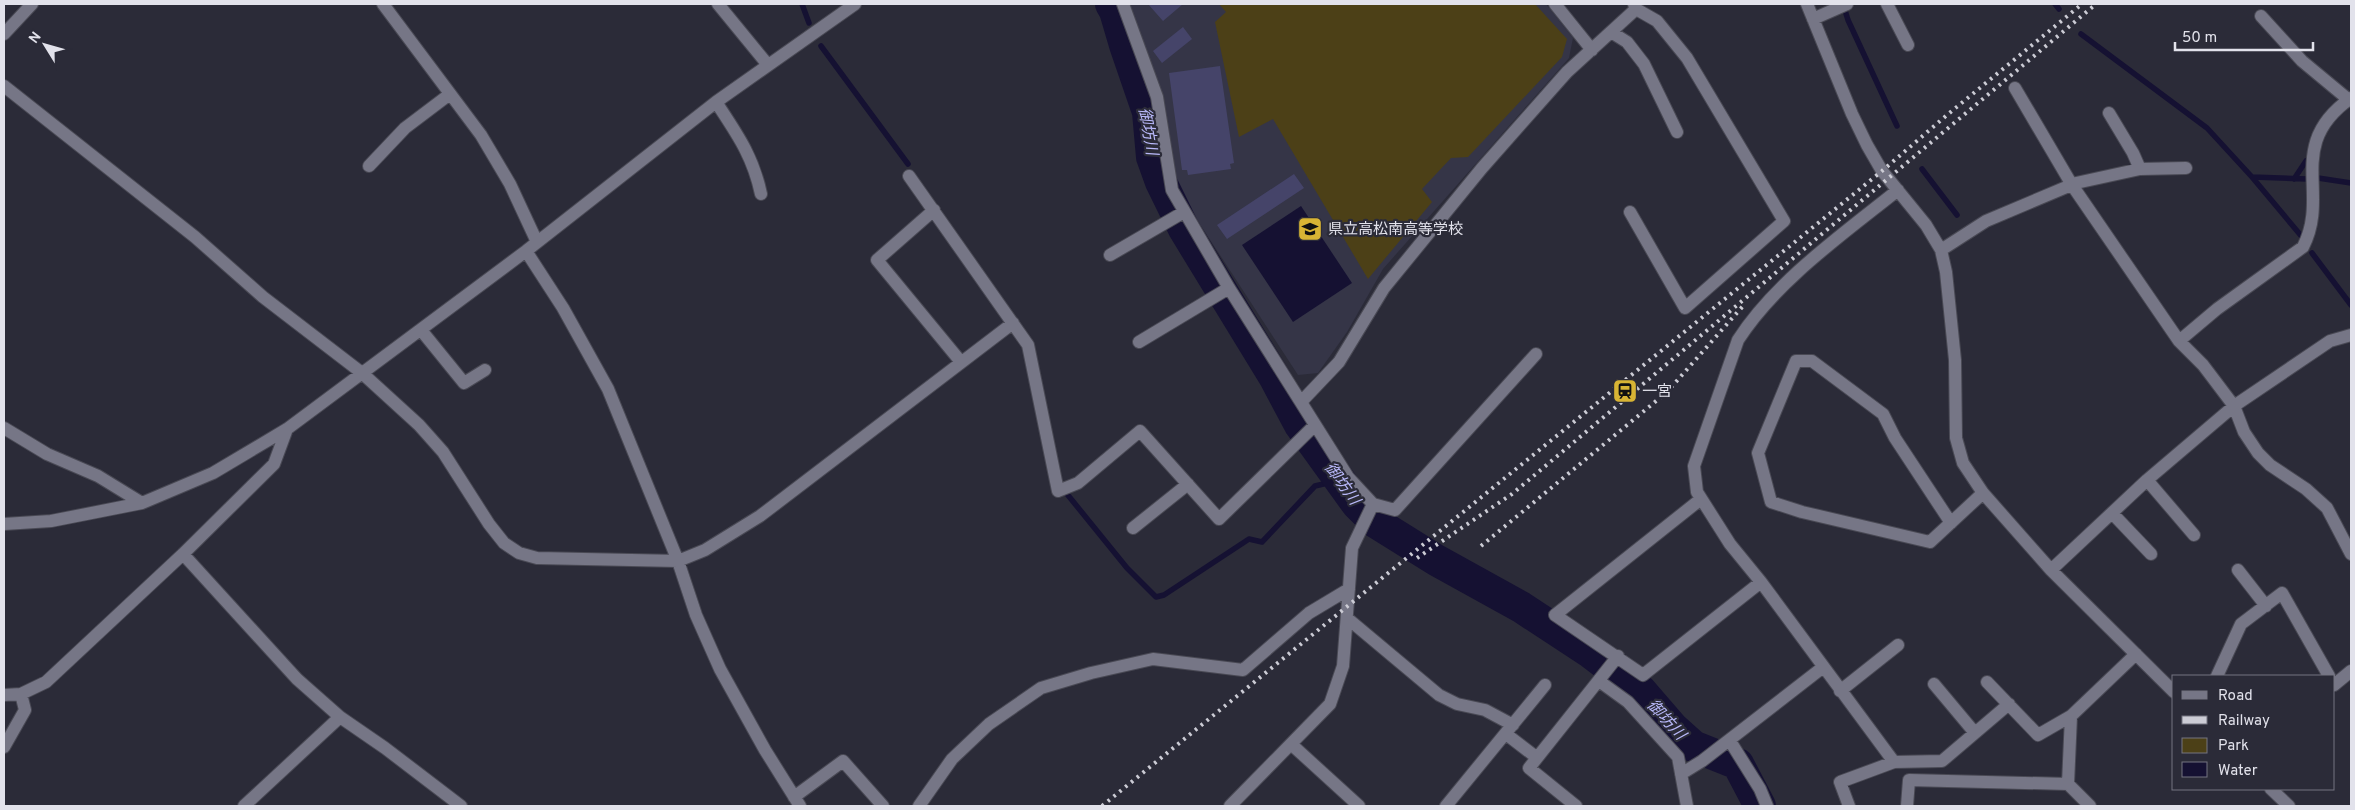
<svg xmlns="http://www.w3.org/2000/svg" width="2355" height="810" font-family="Overpass,'Noto Sans JP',sans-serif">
	<rect width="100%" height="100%" fill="#2b2b38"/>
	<path fill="#353547" d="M1130 4H1546L1573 38 1569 58 1383 269 1347 332 1318 373 1298 375 1177 189 1162 93Z"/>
	<path fill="#4c4017" d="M1219 4H1535L1567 39 1562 57 1468 157 1451 158 1422 189 1432 202 1368 279 1273 119 1239 137 1215 22 1226 12Z"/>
	<path fill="#151132" d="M1301 206 1352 283 1293 322 1242 245Z"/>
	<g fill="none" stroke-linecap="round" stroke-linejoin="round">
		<path stroke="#151132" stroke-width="5.5" d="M802 4 809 23
			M1843 4 1848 20 1897 126
			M2055 4 2059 9
			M2081 34 2207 128 2252 177 2307 179
			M821 46 908 164
			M1922 169 1957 215
			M2252 177 2303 238
			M2318 178 2351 183
			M2294 179 2306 161
			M2312 253 2351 305
			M1067 494 1127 568 1156 597 1164 595 1249 539 1262 542 1315 486 1340 480"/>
		<path stroke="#151132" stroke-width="32" d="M1111 4 1115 11 1125 45 1148 112 1152 157 1161 182 1184 229 1275 378 1300 425 1357 504 1375 522 1436 560 1521 607 1591 653 1641 691 1673 728 1693 746 1738 764 1760 806"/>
	</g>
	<path fill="#454469" d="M1148 4H1183L1163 21Z
		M1183 27 1192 39 1162 63 1153 51Z
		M1220 66 1234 163 1230 164 1231 169 1188 175 1187 170H1182L1169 73Z
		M1294 174 1304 188 1227 239 1217 225Z"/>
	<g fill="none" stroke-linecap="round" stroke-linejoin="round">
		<defs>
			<path id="minor" d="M383 4 481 135 510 184 537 242
				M718 4 768 65
				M1123 4 1157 97 1172 190 1229 288 1348 477 1373 504 1395 510 1536 354
				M1555 4 1592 50
				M1807 4 1852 114 1867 145 1882 171 1926 225 1941 250 1946 272 1955 360 1956 438 1963 463 1983 493 2051 570 2174 692
				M1887 4 1908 45
				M2261 16 2302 61 2349 100
				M1813 19 1847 4
				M1611 32 1627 42 1644 64 1677 132
				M4 34 32 4
				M4 86 195 237 263 297 362 373 419 425 443 452 489 524 504 543 519 553 537 558 678 561 705 550 760 516 1013 323
				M2015 88 2072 185 2179 341 2203 365 2234 406 2244 432 2258 453 2270 465 2306 489 2327 508 2351 554
				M716 102C737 134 753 156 761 194
				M2109 113 2133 153 2140 169
				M369 166 405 128 450 94
				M909 176 1028 345 1058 491 1078 483 1140 431 1219 519 1314 426
				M934 210 877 260 961 362
				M1630 212 1685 308 1784 221 1687 58 1657 21 1636 9
				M1941 250 1986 221 2076 183 2140 169 2186 168
				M526 251 563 308 608 389 678 561 696 615 720 669 765 750 800 806
				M1110 255 1184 212
				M421 330 464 383 485 370
				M2179 341 2217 309 2303 247C2331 193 2284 145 2351 98
				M1139 342 1229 288
				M1301 402 1339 362 1384 288 1482 168 1567 72 1636 9 1634 4
				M4 428 47 454 98 476 142 503
				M2147 480 2194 535
				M1701 499 1555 615 1643 675 1761 582
				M2112 513 2151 554
				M1951 523 1895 438 1883 414 1812 361H1796L1758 453 1771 502 1802 512 1930 542 1983 493
				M4 524 51 521 142 503 213 473 287 429 526 251 716 102 855 4
				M1133 528 1188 484
				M183 554 297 679 340 717 385 748 461 806
				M2051 570 2147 480 2234 406 2330 341 2351 335
				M2238 570 2266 606
				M1347 618 1439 695 1457 704 1485 710 1513 725
				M2217 676 2241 624 2282 593 2329 676
				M1599 681 1628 702 1678 757 1687 806
				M1987 682 2038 735 2071 716
				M1934 684 1975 733
				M2334 685 2351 671
				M1840 691 1898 645
				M4 695 21 694 46 682 183 554 274 464 287 429
				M1506 734 1536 757
				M1730 741 1760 789 1767 806
				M1291 744 1359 806
				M4 747 25 710 21 694
				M1894 762 1761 582 1730 544 1697 492 1694 466 1738 340C1776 281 1843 234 1898 190
				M1681 774 1702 761 1822 668
				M2068 784 2071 716 2136 654
				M2271 789 2289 806
				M794 797 843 761 883 806
				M244 806 340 717
				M919 806 952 759 989 724 1041 688 1091 673 1153 659 1243 670 1309 613 1349 589
				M1230 806 1330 704 1343 666 1352 548 1373 504
				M1446 806 1545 685
				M1576 806 1529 768 1618 656
				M1849 806 1840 782 1894 762 1942 761 2009 704
				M1907 806 1909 780 2068 784 2090 806"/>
		</defs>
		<use href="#minor" stroke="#494954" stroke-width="14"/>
		<use href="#minor" stroke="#767686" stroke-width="12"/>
		<path stroke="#ccccd5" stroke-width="4" stroke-dasharray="2.5 5" stroke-linecap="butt" d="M1481 546 1667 392 1743 306
			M1417 558 1512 494 2096 4
			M1102 806 1882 171 1947 115 2082 4"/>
	</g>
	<defs>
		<symbol id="school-square" viewBox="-11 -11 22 22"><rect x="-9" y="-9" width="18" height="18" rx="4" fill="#d8b434" stroke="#2b2b38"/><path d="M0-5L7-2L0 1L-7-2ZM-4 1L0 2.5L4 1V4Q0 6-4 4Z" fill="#111"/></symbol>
		<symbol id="station-square" viewBox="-11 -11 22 22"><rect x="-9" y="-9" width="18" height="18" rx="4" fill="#d8b434" stroke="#2b2b38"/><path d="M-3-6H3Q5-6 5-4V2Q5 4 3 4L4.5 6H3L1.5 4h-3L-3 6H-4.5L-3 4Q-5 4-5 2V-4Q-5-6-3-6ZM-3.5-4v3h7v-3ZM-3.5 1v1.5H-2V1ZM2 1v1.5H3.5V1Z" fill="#111"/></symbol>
	</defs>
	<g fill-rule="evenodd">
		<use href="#school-square" x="1296" y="215" width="28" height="28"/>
		<use href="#station-square" x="1611" y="377" width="28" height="28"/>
	</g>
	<g text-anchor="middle" stroke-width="4.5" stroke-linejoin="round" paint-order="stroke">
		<g font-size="15" fill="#e2e2eb" stroke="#2b2b38" text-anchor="start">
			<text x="1328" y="234">県立高松南高等学校</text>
			<text x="1642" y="396">一宮</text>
		</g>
		<g font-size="16" font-style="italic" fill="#b8b8f9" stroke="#2b2b38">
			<text transform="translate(1149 131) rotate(80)" y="6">御坊川</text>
			<text transform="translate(1343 483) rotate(54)" y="6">御坊川</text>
			<text transform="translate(1667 719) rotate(47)" y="6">御坊川</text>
		</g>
	</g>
	<rect width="2355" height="810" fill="none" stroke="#e2e2eb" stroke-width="10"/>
	<rect x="2172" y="675" width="162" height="115" fill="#2b2b38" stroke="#747480"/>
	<rect x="2182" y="691" width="25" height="8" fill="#767686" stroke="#747480"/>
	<text x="2218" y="700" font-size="15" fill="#e2e2eb">Road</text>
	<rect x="2182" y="716" width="25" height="8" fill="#ccccd5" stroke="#747480"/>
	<text x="2218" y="725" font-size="15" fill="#e2e2eb">Railway</text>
	<rect x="2182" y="738" width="25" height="15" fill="#4c4017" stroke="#747480"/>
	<text x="2218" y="750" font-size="15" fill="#e2e2eb">Park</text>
	<rect x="2182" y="762" width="25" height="15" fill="#151132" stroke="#747480"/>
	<text x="2218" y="775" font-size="15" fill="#e2e2eb">Water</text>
	<g transform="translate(45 45) rotate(307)" stroke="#2b2b38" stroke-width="4" paint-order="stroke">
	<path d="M0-4L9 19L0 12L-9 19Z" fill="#e2e2eb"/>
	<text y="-8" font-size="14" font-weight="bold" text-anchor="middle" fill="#e2e2eb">N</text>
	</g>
	<path d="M2175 42v8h138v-8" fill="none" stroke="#e2e2eb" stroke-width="2.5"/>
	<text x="2182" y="42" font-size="15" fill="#e2e2eb" stroke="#2b2b38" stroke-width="4" paint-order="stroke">50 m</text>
</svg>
